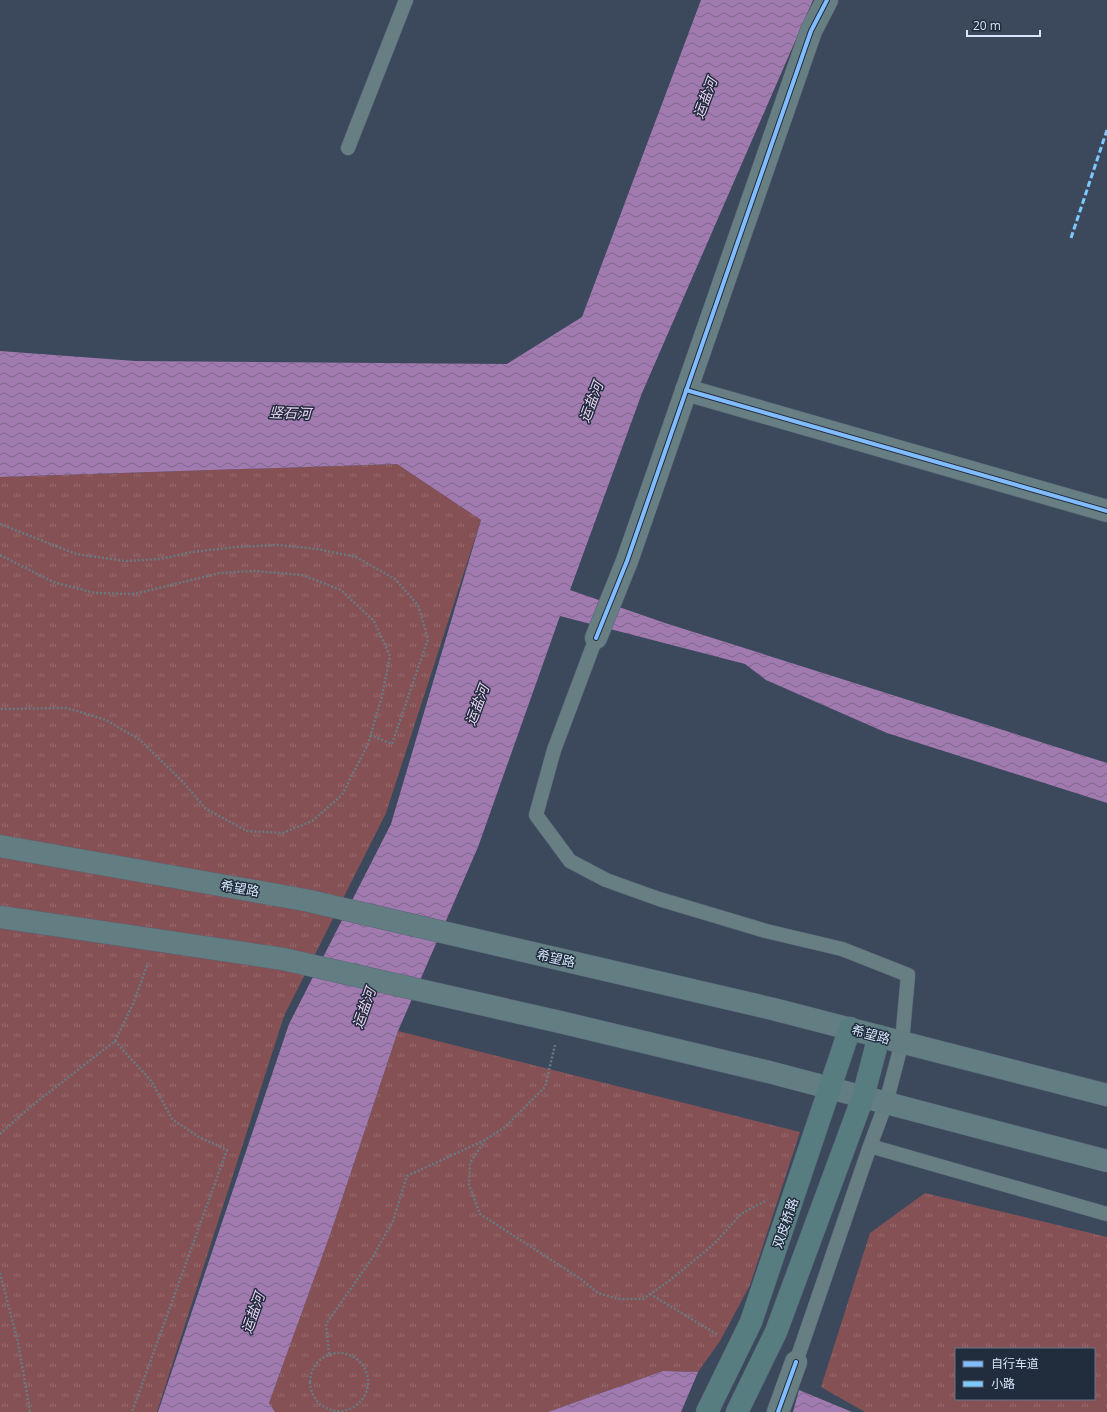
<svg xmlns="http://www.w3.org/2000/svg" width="1107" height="1412" font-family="'Open Sans','Noto Sans SC',sans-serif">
	<defs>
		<pattern id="park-tufts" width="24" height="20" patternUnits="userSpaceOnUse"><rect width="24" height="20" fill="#855155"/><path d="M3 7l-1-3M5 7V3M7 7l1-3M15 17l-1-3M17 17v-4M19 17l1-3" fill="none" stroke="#966a6e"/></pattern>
		<pattern id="water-waves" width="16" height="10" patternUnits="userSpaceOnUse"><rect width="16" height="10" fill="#a17ab0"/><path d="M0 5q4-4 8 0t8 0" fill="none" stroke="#7f678d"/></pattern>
	</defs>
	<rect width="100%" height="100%" fill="#3c495c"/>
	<path fill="url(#park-tufts)" fill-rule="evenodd" d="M397 464 481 520 386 813 284 1016 157 1412H0V477Z
		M398 1031 800 1132 750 1285 720 1341 698 1372 663 1371 548 1412H275L269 1403 331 1232Z
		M925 1193 1107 1237V1412H865L821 1387 870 1233ZM956 1349H1094V1399H956Z"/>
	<path fill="url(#water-waves)" d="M701 0H813L642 393 570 590 665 623 1107 763V803L887 733 766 680 745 664 560 616 478 847 398 1031 331 1232 269 1403 275 1412H158L289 1024 391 824 481 520 397 464 0 477V351L135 361 507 364 582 317Z
		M663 1371 698 1372 681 1412H548Z
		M799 1390 852 1412H793Z"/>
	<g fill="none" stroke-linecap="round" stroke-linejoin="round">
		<defs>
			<path id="service" d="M348 148 406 0
				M596 638 554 750 536 815 570 861 606 880 659 899 766 931 842 949 908 975 902 1042 886 1103 870 1146
				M796 1362 870 1146 1107 1214"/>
			<path id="minor" d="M686 390 1107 511
				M596 638 627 561 811 31 827 0
				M778 1412 796 1362"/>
			<path id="secondary" d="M0 846 305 900 773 1009 1107 1095
				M0 917 283 959 560 1022 769 1072 1107 1161"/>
			<path id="primary" d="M707 1412 751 1322 850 1028
				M737 1412 776 1332 863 1097 879 1036"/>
		</defs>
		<use href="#service" stroke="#5a6676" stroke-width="15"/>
		<use href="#minor" stroke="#5a6676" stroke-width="23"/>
		<use href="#secondary" stroke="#5a6676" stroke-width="23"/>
		<use href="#primary" stroke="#5a6676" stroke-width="23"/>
		<path stroke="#687a80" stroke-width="2.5" stroke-dasharray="2 2" stroke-linecap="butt" d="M0 524 76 554 126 561 160 559 192 552 236 547 277 545 317 549 356 557 395 579 418 605 428 639 392 744 370 735
			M0 555 53 582 95 593 134 594 220 573 254 571 302 575 341 590 374 621 390 656 382 696 368 744 342 795 312 821 283 833 247 831 206 809 182 781 140 740 106 720 67 708 0 709
			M115 1041 152 1082 172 1119 199 1137 227 1150 132 1412
			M0 1134 29 1108 115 1041 133 1004 148 963
			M485 1140 470 1163 469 1185 480 1214 581 1279 598 1293 618 1299H643L650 1294 669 1281 714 1244 741 1214 767 1200
			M0 1273 18 1342 30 1412
			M650 1294 718 1335
			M310 1382a29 29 0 1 1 58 0a29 29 0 1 1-58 0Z
			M329 1354 326 1324 371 1260 393 1221 407 1176 485 1140 505 1127 545 1087 555 1045"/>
		<use href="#service" stroke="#677e83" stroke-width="14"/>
		<use href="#minor" stroke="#677e83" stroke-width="22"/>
		<use href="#secondary" stroke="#627e83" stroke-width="22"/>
		<use href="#primary" stroke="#577d81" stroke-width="22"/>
		<path stroke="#7dc8fe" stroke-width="3" stroke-dasharray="6 3" stroke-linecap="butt" d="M1071 238 1107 130"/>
		<defs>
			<path id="cycleway" d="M686 390 1107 511
				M596 638 627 561 811 31 827 0
				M778 1412 796 1362"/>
		</defs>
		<use href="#cycleway" stroke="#212c3d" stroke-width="6"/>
		<use href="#cycleway" stroke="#80bcff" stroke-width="4"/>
	</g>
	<g text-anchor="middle" stroke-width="3" stroke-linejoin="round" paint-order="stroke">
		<g font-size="13" fill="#d6e5fb" stroke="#212c3d">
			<text transform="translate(240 888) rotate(10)" y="5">希望路</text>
			<text transform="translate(556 958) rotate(13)" y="5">希望路</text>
			<text transform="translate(871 1034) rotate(15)" y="5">希望路</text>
			<text transform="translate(785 1223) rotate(-71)" y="5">双皮桥路</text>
		</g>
		<g font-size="14" font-style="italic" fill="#f0d7f7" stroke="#212c3d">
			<text transform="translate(705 98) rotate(-69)" y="5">运盐河</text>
			<text transform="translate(591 402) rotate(-69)" y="5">运盐河</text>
			<text transform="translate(290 413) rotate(2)" y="5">竖石河</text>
			<text transform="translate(477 705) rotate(-69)" y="5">运盐河</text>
			<text transform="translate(364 1008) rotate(-70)" y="5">运盐河</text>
			<text transform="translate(253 1313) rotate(-70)" y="5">运盐河</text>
		</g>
	</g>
	<rect x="955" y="1348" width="140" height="52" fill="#212c3d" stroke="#697689"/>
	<rect x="963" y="1361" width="20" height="6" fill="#80bcff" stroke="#697689"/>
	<text x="991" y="1368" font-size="12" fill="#d6e5fb">自行车道</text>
	<rect x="963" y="1381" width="20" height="6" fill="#7dc8fe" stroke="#697689"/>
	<text x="991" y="1388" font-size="12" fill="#d6e5fb">小路</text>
	<path d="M967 30v6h73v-6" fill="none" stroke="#d6e5fb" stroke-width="2"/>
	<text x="973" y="30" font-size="12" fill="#d6e5fb" stroke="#212c3d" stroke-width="3" paint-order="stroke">20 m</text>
</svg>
